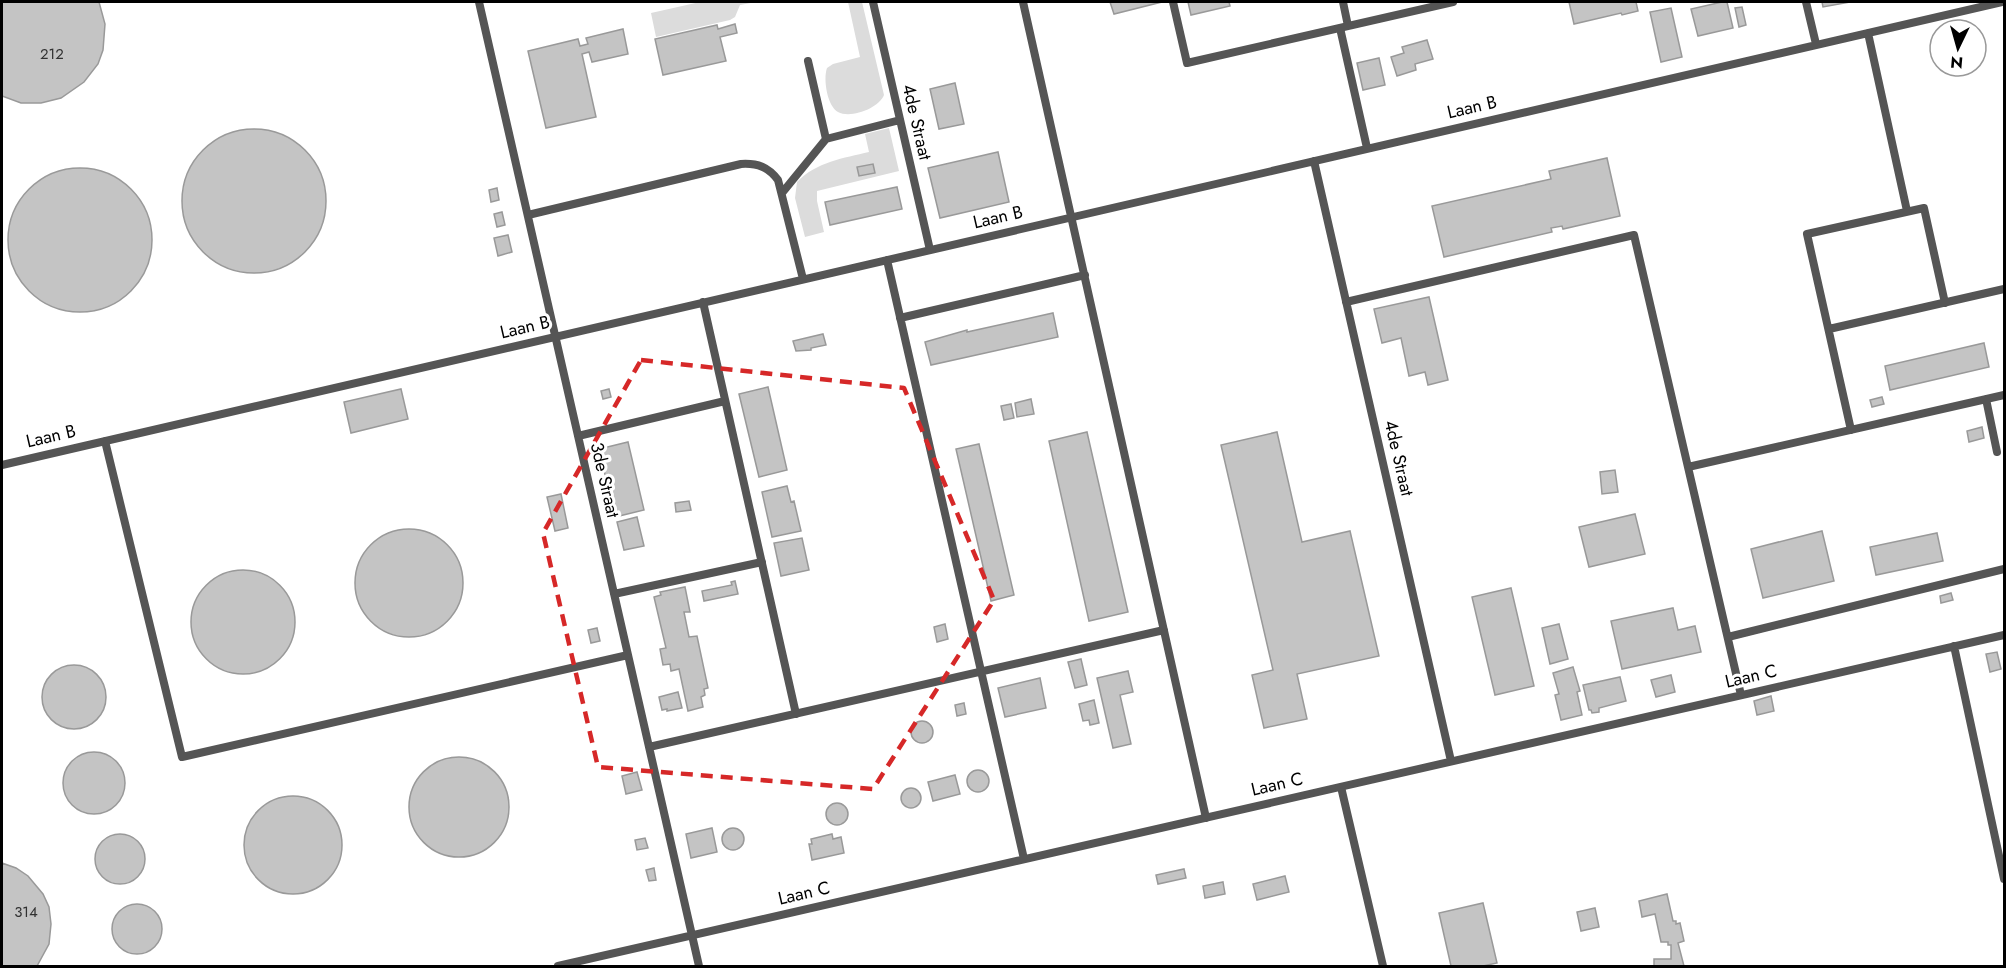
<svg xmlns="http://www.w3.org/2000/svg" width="2006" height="968" font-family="Jost,sans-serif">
	<rect width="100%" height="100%" fill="#fff"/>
	<path fill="#dcdcdc" d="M700 2H756L740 5 735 17 730 20 656 37 651 13Z
		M848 2H862L884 95C879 108 851 119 838 112 827 106 823 79 827 68L833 64 860 57Z
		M889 128 899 171 817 191V201L824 232 805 237 795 198 797 182C816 162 844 158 869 152L865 134Z"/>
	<path fill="#c4c4c4" stroke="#999" stroke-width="1.5" d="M2 2H99L105 24 103 50 98 64 84 82 61 98 41 103H21L2 96Z
		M1110 2H1162L1114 14Z
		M1188 2H1229L1230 6 1191 15Z
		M1569 2H1636L1638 11 1622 15 1621 13 1574 24Z
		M1722 2H1727L1733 28 1698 36 1691 9Z
		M1822 2H1850L1823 7Z
		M1742 7 1746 25 1739 27 1735 8Z
		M1671 8 1682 57 1661 62 1650 12Z
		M735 24 737 33 720 37 726 61 663 75 655 39 717 25 718 29Z
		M623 29 628 54 592 62 589 52 582 54 596 117 546 128 528 51 578 39 580 46 588 44 586 38Z
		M1427 40 1433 59 1415 64 1416 70 1397 76 1391 57 1404 53 1402 47Z
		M1379 58 1385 85 1363 90 1357 63Z
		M955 83 964 124 939 129 930 89Z
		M182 201a72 72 0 1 1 144 0a72 72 0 1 1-144 0Z
		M998 152 1009 202 940 218 928 168Z
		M1607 158 1620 216 1563 229 1562 226 1551 228 1552 232 1444 257 1432 206 1551 179 1549 171Z
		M873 164 875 173 859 176 857 167Z
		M8 240a72 72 0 1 1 144 0a72 72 0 1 1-144 0Z
		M897 187 902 209 830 225 825 202Z
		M497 188 499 200 491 202 489 190Z
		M502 212 505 225 497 227 494 214Z
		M508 235 512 252 498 256 494 238Z
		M1429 297 1448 380 1428 385 1425 372 1409 376 1401 338 1382 343 1374 309Z
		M1053 313 1058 337 931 365 925 342 967 330V332Z
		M823 334 826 345 811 348V350L796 351 793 341Z
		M1984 343 1989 367 1890 390 1885 366Z
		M768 387 787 470 759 477 739 394Z
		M401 389 408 419 351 433 344 402Z
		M609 389 611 397 603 399 601 391Z
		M1882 397 1884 404 1872 407 1870 400Z
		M1031 399 1034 414 1017 417 1015 403Z
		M1011 404 1014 418 1004 420 1001 406Z
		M1982 427 1984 438 1969 442 1967 431Z
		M1087 432 1128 612 1089 621 1049 441Z
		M1277 432 1302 542 1350 531 1379 656 1297 674 1307 719 1264 728 1252 675 1273 670 1221 445Z
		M628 442 644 510 615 517 599 449Z
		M979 444 1014 595 991 601 956 449Z
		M1615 470 1618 492 1602 494 1600 472Z
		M787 486 791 502 794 501 801 531 772 537 762 492Z
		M561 494 568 528 555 531 547 497Z
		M689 501 691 510 676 512 675 503Z
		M1635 514 1645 554 1589 567 1579 527Z
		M637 517 644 546 624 550 617 522Z
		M355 583a54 54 0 1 1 108 0a54 54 0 1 1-108 0Z
		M1822 531 1834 581 1763 598 1751 549Z
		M1937 533 1943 561 1876 575 1870 547Z
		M802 538 809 570 781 576 774 543Z
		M191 622a52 52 0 1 1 104 0a52 52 0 1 1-104 0Z
		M735 581 738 594 704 601 702 591 732 585 731 582Z
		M685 587 690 612H684L689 637 697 636 708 688 704 689 705 695 701 697 703 707 688 711 679 669 671 671 670 664 663 665 660 649 666 648 654 597 661 595 660 592Z
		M1511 588 1534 686 1495 695 1472 597Z
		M1951 593 1953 600 1941 603 1940 596Z
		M1673 608 1678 630 1695 626 1701 652 1622 669 1611 621Z
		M945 624 948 639 937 642 934 627Z
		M1559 624 1568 659 1550 664 1542 628Z
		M597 628 600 641 591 643 588 630Z
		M1997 652 2001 669 1990 672 1986 654Z
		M1081 659 1087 685 1075 688 1068 662Z
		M42 697a32 32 0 1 1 64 0a32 32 0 1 1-64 0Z
		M1573 667 1580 691 1577 692 1582 715 1561 720 1555 695 1559 694 1553 673Z
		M1128 671 1133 692 1120 695 1131 744 1113 748 1097 678Z
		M1671 675 1675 692 1656 697 1651 680Z
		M1620 677 1626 701 1599 708V712L1592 713 1591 710H1589L1583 685Z
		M1040 678 1046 708 1005 717 998 688Z
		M678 692 682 708 667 711V709L662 710 659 697Z
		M1771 696 1774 711 1757 715 1754 701Z
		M1094 700 1099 723 1090 725 1089 720 1083 721 1079 704Z
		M964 703 966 714 957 716 955 705Z
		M911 732a11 11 0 1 1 22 0a11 11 0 1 1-22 0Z
		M63 783a31 31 0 1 1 62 0a31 31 0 1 1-62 0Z
		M409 807a50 50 0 1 1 100 0a50 50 0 1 1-100 0Z
		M967 781a11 11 0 1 1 22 0a11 11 0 1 1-22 0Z
		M637 772 642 790 626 794 622 776Z
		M955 775 960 794 933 801 928 782Z
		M901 798a10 10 0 1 1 20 0a10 10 0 1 1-20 0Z
		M244 845a49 49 0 1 1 98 0a49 49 0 1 1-98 0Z
		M826 814a11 11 0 1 1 22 0a11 11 0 1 1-22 0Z
		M712 828 717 852 691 858 686 834Z
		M722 839a11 11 0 1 1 22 0a11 11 0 1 1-22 0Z
		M832 834 833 839 841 837 844 853 812 860 809 844H812L811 839Z
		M95 859a25 25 0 1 1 50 0a25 25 0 1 1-50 0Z
		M645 838 648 848 637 850 635 840Z
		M2 863 16 868 28 876 43 894 49 907 51 924 49 944 37 966H2Z
		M654 868 656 880 649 881 646 870Z
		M1184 869 1186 878 1158 884 1156 875Z
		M1285 876 1289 892 1257 900 1253 884Z
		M1223 882 1225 894 1205 898 1203 886Z
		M1667 894 1673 921H1676V924L1680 923 1684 941 1678 943 1684 966H1654V959H1671V945H1668V942H1661L1655 914 1642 917 1639 901Z
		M1483 903 1497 963 1483 966H1451L1439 913Z
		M112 929a25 25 0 1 1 50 0a25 25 0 1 1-50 0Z
		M1595 908 1599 927 1581 931 1577 912Z"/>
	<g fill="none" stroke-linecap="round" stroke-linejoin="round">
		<path stroke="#555" stroke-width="8" d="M479 2 699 966
			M873 2 930 250
			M1023 2 1206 818
			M1173 2 1187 63 1453 2
			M1343 2 1348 26
			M1806 2 1816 44
			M1340 28 1367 148
			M1868 33 1907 211
			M808 61 826 139
			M1314 161 1451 761
			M782 193 826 139 900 120
			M528 215 741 164C758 163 768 167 778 180L803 279
			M887 260 1024 859
			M703 302 796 714
			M1346 302 1634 235 1741 695
			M900 318 1085 275
			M1829 329 2004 289
			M1986 399 1997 452
			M1851 430 1807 234 1924 208 1945 303
			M578 436 725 401
			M105 441 182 757 628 655
			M2 465 2002 2
			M1688 467 2004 395
			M614 594 762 562
			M1728 637 2004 569
			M1954 646 2004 879
			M649 747 1164 630
			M1341 787 1383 966
			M558 966 2004 635"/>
	</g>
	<path fill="none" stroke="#d62828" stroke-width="4.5" stroke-dasharray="12 8" stroke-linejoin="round" d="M641 360 904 388 994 600 873 789 598 767 543 533Z"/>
	<g text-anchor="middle" stroke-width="6" stroke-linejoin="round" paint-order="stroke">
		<g font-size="15" fill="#313131">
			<text x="52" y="59">212</text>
			<text x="26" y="917">314</text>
		</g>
		<g font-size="18" fill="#000" stroke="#fff">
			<text transform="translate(1472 107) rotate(-13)" y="6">Laan B</text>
			<text transform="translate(917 122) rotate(77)" y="6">4de Straat</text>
			<text transform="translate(998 217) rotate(-13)" y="6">Laan B</text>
			<text transform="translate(525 327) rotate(-13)" y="6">Laan B</text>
			<text transform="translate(51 436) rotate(-13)" y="6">Laan B</text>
			<text transform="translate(1399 458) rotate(77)" y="6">4de Straat</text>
			<text transform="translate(605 480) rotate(77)" y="6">3de Straat</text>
			<text transform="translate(1751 676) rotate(-13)" y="6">Laan C</text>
			<text transform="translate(1277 784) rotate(-13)" y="6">Laan C</text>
			<text transform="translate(804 893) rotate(-13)" y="6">Laan C</text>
		</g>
	</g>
	<rect width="2006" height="968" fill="none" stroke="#000000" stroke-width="6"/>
	<g transform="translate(1958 48) rotate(185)"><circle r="28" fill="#ffffff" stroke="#999999" stroke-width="1.5"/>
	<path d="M0-4.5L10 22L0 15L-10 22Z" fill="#000000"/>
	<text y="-9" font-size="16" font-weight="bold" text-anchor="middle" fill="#000000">N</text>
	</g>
</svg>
